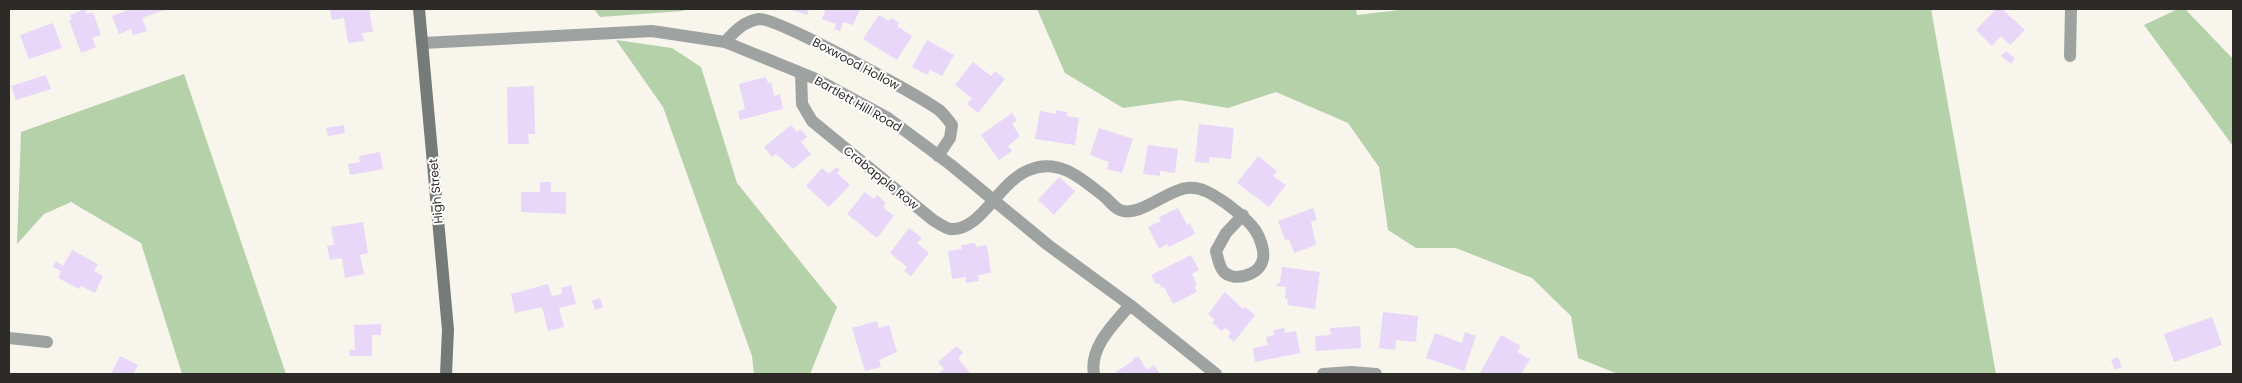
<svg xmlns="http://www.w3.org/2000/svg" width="2242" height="383" font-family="Poppins,sans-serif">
	<rect width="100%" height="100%" fill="#f7f5ec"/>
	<path fill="#b4d1aa" d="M594 9H684L683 11 600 17Z
		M1037 9H1356L1357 15 1408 9H1931L1996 374H1618L1578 358 1571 316 1532 278 1456 248H1416L1388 230 1379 167 1348 123 1276 92 1228 108 1180 100 1123 108 1065 73Z
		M2178 9H2185L2233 59V146L2144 25Z
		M616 40 672 48 701 67 737 183 837 307 810 374H754L752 356 663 107Z
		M184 74 286 374H182L141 243 71 202 44 214 17 244 21 132Z"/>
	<path fill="#e8d7f9" d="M85 9 87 14 93 12 101 35 92 38 96 47 81 53 69 20 72 19 70 15Z
		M131 9H163L164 10 142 18 147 31 133 35 131 29 119 34 112 16Z
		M330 9H369L373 32 362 33 364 41 348 43 344 18 332 20Z
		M788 9H809L807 15Z
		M826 9H860L853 25 843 22 840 31 834 29 836 24 822 19Z
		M1996 9H2002L2025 30 2010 45 2001 36 1992 46 1976 30Z
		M879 15 889 21 891 18 899 23 897 26 912 36 897 60 863 39Z
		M53 23 62 48 29 59 20 35Z
		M927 40 954 55 942 76 930 70 927 75 912 67Z
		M2006 51 2015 58 2011 64 2001 56Z
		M973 62 991 76 995 71 1005 79 978 113 967 104 972 98 955 85Z
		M46 75 51 89 16 100 11 86Z
		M766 77 768 83 771 82 774 96 780 94 783 109 740 120 738 111 745 109 739 84Z
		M534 86 535 134H528L529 144H508L507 87Z
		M1056 110 1067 112V116L1079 118 1075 145 1035 139 1040 111 1056 114Z
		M1012 113 1017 120 1012 124 1020 136 1008 146 1012 151 999 160 981 135Z
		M1199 124 1234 128 1231 159 1209 157V163L1195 162Z
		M344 125 345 133 328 136 326 128Z
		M791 125 797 132 801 129 807 137 801 142 811 154 793 169 776 154 772 157 764 147Z
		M1099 128 1133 139 1122 173 1107 169 1109 162 1090 155Z
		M1148 145 1178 149 1175 173 1160 171V176L1143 174Z
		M380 152 383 169 350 175 348 164 360 162 359 156Z
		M1258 156 1277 171 1273 176 1286 185 1269 207 1237 183Z
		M836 167 840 170 837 173 850 185 829 207 806 186 822 168 829 174Z
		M1059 177 1075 191 1054 215 1038 200Z
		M540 182H551V192H566V214L521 212V192H540Z
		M865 192 874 199 877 195 886 203 883 207 894 216 877 238 847 214Z
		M1178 208 1187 225 1190 223 1195 234 1169 247 1167 244 1159 249 1148 227 1161 221 1159 217Z
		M1313 208 1317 220 1311 222 1316 245 1294 253 1289 239 1285 240 1278 221Z
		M363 222 368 253 360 255 364 274 345 278 342 258 330 260 327 246 334 245 331 227Z
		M909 228 922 238 917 243 929 253 911 276 904 271 907 267 890 253Z
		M975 243 976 247 987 245 991 273 978 275 979 281 966 283V277L952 279 948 251 962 249 961 245Z
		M72 250 98 264 94 271 103 276 95 293 81 286 79 289 58 278 61 271 53 267 56 261 63 266Z
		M1191 255 1199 270 1192 274 1197 285 1194 286 1197 292 1173 304 1164 287 1162 288 1159 283 1156 284 1151 275Z
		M1282 267 1320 272 1315 309 1287 305 1288 299 1285 298 1286 287 1277 286V283H1280Z
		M548 284 552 296 562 294 561 288 571 285 576 304 559 308 564 327 548 331 542 307 515 313 511 294Z
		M1225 292 1243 309 1245 307 1255 315 1234 342 1228 337 1231 332 1225 328 1222 331 1212 323 1215 320 1208 314Z
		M600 298 603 307 595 310 592 301Z
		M1383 312 1418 316 1416 342 1396 340 1395 350 1379 348Z
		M2212 317 2222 345 2174 362 2164 334Z
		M877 321 879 328 889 325 897 352 879 360 881 367 865 371 852 328Z
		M381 324V335H372V356H350L349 350H355L354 325Z
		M1360 326 1361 348 1316 351 1315 336 1331 335 1330 328Z
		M1284 328 1285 333 1296 331 1300 353 1255 362 1253 348 1268 345 1266 337 1274 335 1273 330Z
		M1465 332 1476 336 1464 371 1426 358 1435 333 1462 343Z
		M1501 335 1521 346 1517 352 1530 359 1521 374 1480 373Z
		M957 346 963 353 958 358 971 374H938L944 369 938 362Z
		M120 356 138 365 133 374H111Z
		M1139 357 1147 370 1154 365 1160 374H1117L1116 372 1134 360 1132 358Z
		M2118 357 2122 367 2115 370 2111 360Z"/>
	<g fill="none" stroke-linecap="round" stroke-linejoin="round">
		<path stroke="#9ea2a0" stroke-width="12" d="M725 42C734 32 744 21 759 19 778 18 918 95 939 110 944 114 948 120 952 125L950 138 938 156
			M423 43 652 31 725 42 816 79 888 118 951 165 1048 245 1130 305 1216 374
			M2070 56 2071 9
			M801 73 802 104 812 121 933 220C938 223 945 228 950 229 981 232 998 182 1029 170 1060 157 1083 180 1106 198 1110 202 1115 208 1120 210 1139 218 1167 190 1187 188 1202 186 1215 196 1227 204 1237 212 1248 219 1255 230 1260 237 1266 253 1262 262 1258 275 1234 282 1224 272 1219 267 1218 258 1216 251L1226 233 1243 215
			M9 338 47 342
			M1094 374C1089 347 1114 324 1130 305
			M1323 374 1351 372 1376 374"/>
		<path stroke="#757b78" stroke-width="12" d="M419 9 448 330 446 374"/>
	</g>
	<g text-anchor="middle" stroke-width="4" stroke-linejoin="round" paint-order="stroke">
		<g font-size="12" fill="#2c2b28" stroke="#fff">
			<text transform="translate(856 64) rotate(28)" y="4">Boxwood Hollow</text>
			<text transform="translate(858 104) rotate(30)" y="4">Bartlett Hill Road</text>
			<text transform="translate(881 178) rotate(39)" y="4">Crabapple Row</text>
			<text transform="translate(436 191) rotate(-95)" y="4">High Street</text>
		</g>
	</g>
	<rect width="2242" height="383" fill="none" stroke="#2c2b28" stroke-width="20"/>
</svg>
